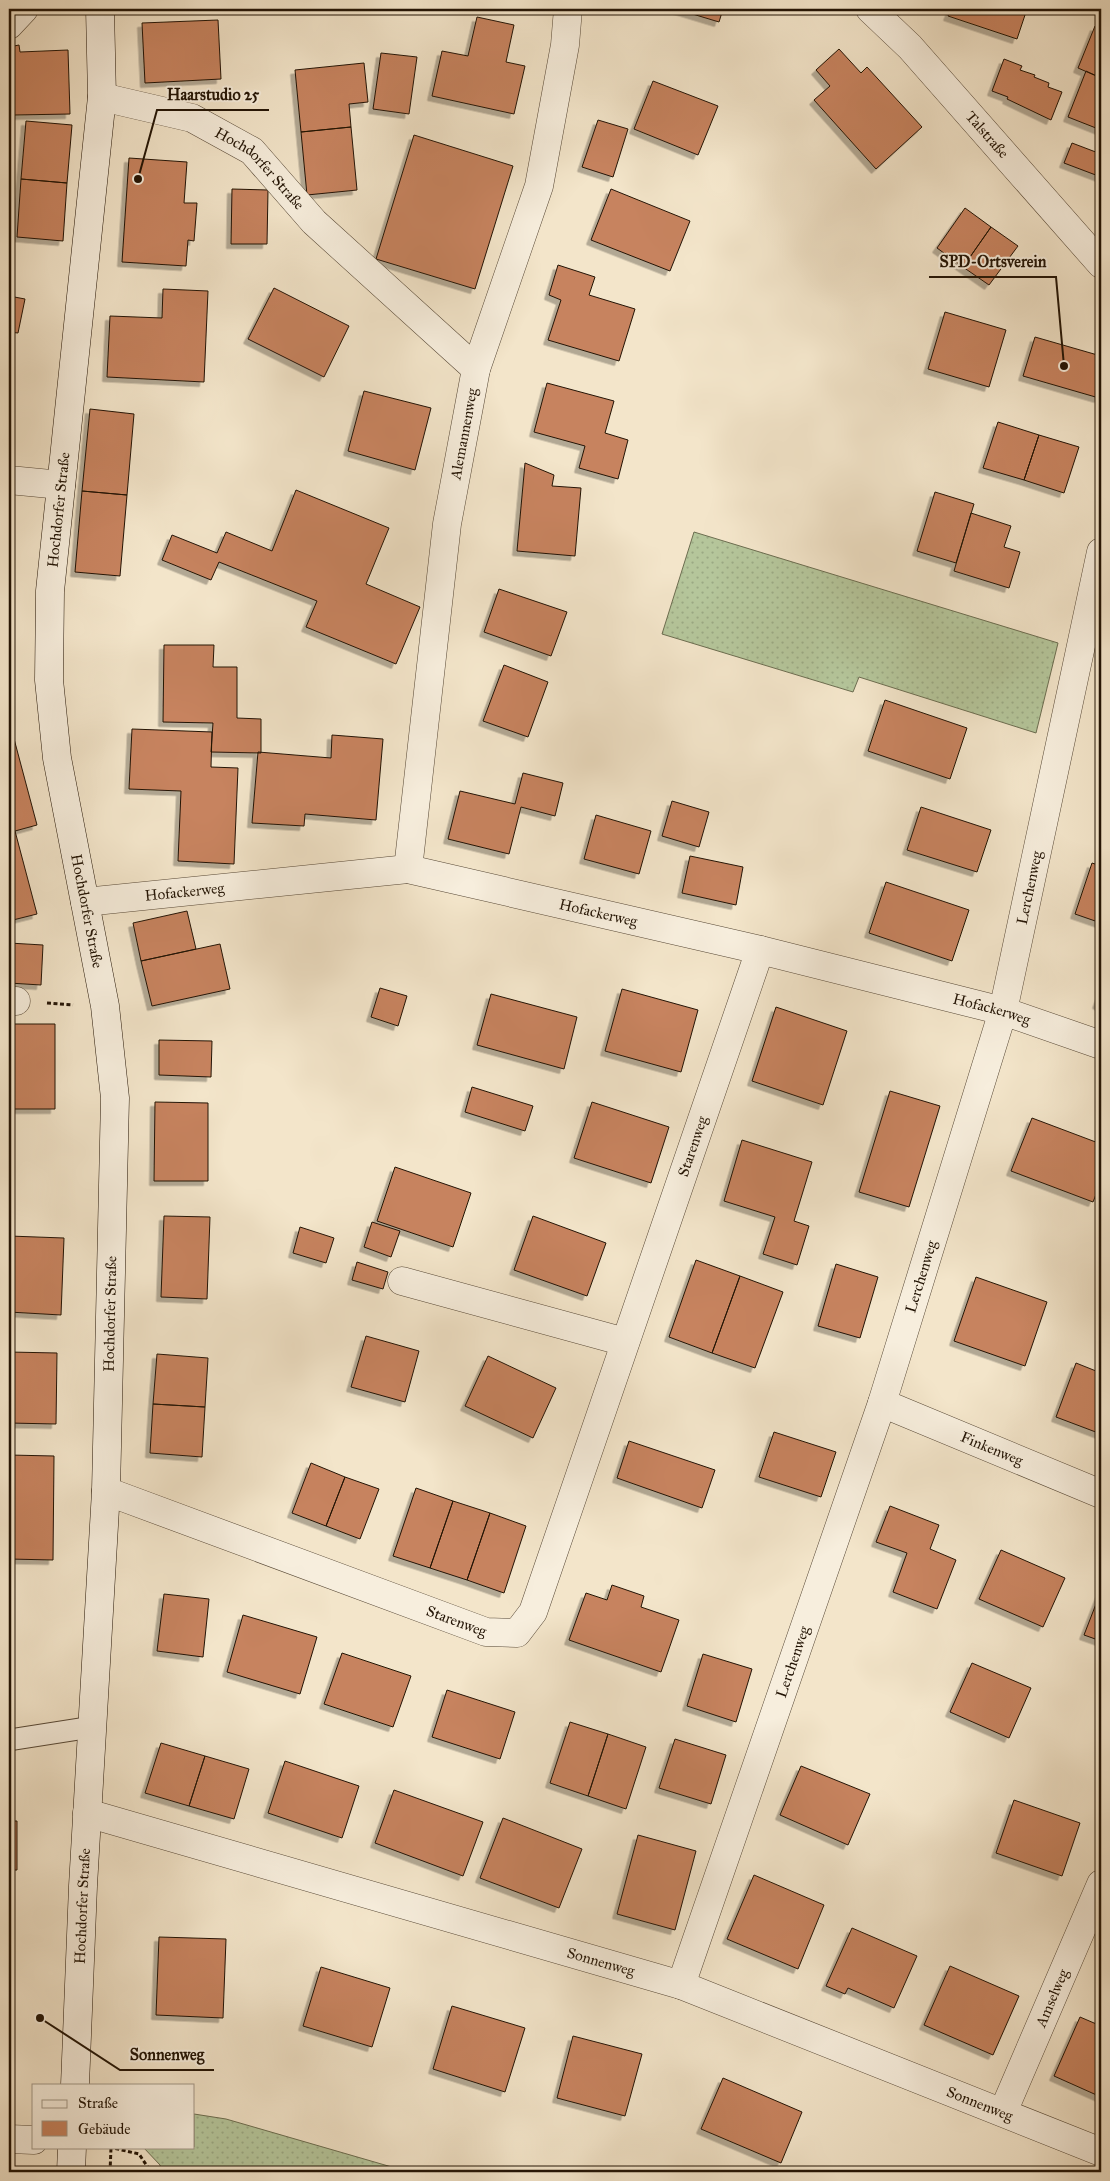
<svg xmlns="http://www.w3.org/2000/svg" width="1110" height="2181" font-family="'IM FELL Great Primer',serif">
	<defs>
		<pattern id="grass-dots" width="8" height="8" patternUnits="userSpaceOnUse" patternTransform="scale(1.25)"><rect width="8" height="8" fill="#b5c69b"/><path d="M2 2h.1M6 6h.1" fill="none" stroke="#9ba984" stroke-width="1.8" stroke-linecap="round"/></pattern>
		<filter id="shadow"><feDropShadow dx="-4.5" dy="4.5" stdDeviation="0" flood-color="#0004"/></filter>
	</defs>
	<rect width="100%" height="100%" fill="#f3e5ca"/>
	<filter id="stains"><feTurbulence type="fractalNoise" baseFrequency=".004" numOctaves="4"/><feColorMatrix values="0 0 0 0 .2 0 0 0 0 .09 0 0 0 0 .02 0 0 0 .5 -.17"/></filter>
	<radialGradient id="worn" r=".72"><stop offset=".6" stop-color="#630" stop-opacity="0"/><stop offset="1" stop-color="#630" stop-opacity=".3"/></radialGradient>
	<path fill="url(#grass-dots)" stroke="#6c6d50" d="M694 532 1058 643 1036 733 859 677 853 692 662 634Z
		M194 2114 226 2119 409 2172H162L160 2165 143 2147H194Z"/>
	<path fill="#c7835e" stroke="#231405" filter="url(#shadow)" d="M676 9H723L719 22Z
		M951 9H1027L1017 39 948 16Z
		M477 17 514 25 506 62 525 66 514 114 432 96 442 51 468 56Z
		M218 20 221 79 145 83 142 23Z
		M1095 26 1101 29V78L1078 68Z
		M19 45 20 52 68 50 70 114 14 115 13 86 9 87V47Z
		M839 49 861 73 867 67 922 127 876 169 814 100 830 86 816 70Z
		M381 53 417 57 409 114 373 109Z
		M1004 59 1022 66 1020 70 1035 75 1034 77 1049 83 1048 87 1062 92 1051 120 1007 99 1008 97 992 91Z
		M364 63 368 102 349 104 351 127 301 132 295 70Z
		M1086 71 1101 78V130L1068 117Z
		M653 81 718 106 698 155 634 129Z
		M598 120 628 129 613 177 582 167Z
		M26 121 72 125 67 183 21 179Z
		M351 127 357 190 307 195 301 132Z
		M414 135 513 166 475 289 376 259Z
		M1072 143 1101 154V177L1064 163Z
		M129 158 187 162 184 203H197L194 241 188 240 186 266 122 262Z
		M21 179 67 183 63 241 17 237Z
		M232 189 268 190 267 244H231Z
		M611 189 690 221 670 271 591 240Z
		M965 208 991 227 963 267 937 248Z
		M991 227 1018 246 989 285 963 267Z
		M558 265 595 277 589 295 635 309 619 361 548 340 561 300 549 295Z
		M274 288 349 326 324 377 248 339Z
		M163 289 208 291 204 382 107 377 110 316 162 318Z
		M9 296 25 299 18 333 9 332Z
		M945 312 1006 330 989 387 928 369Z
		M1035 337 1101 356V391L1099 398 1023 376Z
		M547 383 614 401 605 433 628 440 618 479 579 468 585 446 534 432Z
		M364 391 431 408 415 470 348 451Z
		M90 409 134 414 127 495 82 491Z
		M998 422 1039 435 1024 480 983 468Z
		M1039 435 1079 447 1064 493 1024 480Z
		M525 463 554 475 552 486 581 488 575 556 517 551Z
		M296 490 389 528 366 584 420 607 396 664 306 627 317 601 219 562 211 580 162 560 172 535 217 553 226 532 272 551Z
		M82 491 127 495 120 576 75 572Z
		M935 492 974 504 956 563 917 551Z
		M971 513 1011 526 1004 547 1020 552 1009 588 954 571Z
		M499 589 567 612 551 656 484 632Z
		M9 610 11 662H9Z
		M164 645H214L213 667H237V718L261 719V753L211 752 213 723 163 722Z
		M504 665 548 682 528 737 483 721Z
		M885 700 967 728 950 779 868 751Z
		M9 720 37 825 15 831 37 914 9 921Z
		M132 729 212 732 211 767 238 768 234 864 178 861 181 791 129 789Z
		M332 735 383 739 376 820 305 814 304 826 252 823 258 752 331 758Z
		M523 773 563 783 555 816 521 807 509 854 448 839 460 791 515 804Z
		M672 801 709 812 699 847 662 836Z
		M921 807 991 830 977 872 907 850Z
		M596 815 651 831 639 874 584 859Z
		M690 856 743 867 736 905 682 893Z
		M1092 863 1101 866V923L1075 914Z
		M886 882 969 910 952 961 869 933Z
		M187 911 196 949 141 961 133 923Z
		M9 943 43 945 41 985 9 983Z
		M220 944 230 989 152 1006 141 961Z
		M380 988 407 996 398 1026 371 1017Z
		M622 989 698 1010 681 1072 605 1051Z
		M1101 993V1006L1097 1004Z
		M491 994 577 1017 564 1069 477 1045Z
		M776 1007 847 1031 823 1105 752 1081Z
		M9 1024H55V1109H9Z
		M159 1040 212 1041 211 1077 159 1075Z
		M472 1087 533 1106 525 1131 465 1112Z
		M890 1091 940 1106 909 1207 859 1192Z
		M155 1102 208 1103V1181H154Z
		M592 1102 669 1127 651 1183 574 1158Z
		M1032 1118 1101 1144V1182L1093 1202 1011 1171Z
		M742 1140 812 1162 794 1221 809 1226 797 1265 763 1254 775 1217 724 1201Z
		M395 1167 471 1193 453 1247 377 1221Z
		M164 1216 210 1217 207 1299 161 1297Z
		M533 1216 606 1243 587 1296 514 1270Z
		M372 1222 400 1231 391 1257 364 1247Z
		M300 1227 334 1238 326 1263 293 1253Z
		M9 1236 64 1238 61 1315 9 1312Z
		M696 1260 740 1276 712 1353 669 1337Z
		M357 1262 388 1272 383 1289 352 1280Z
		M836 1264 878 1277 860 1338 818 1326Z
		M740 1276 783 1292 755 1368 712 1353Z
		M976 1277 1047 1302 1025 1366 954 1341Z
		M366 1336 419 1351 405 1402 351 1387Z
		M9 1352 57 1353 56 1424 9 1423Z
		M157 1354 208 1358 205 1407 153 1404Z
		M488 1356 556 1388 533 1438 465 1406Z
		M1076 1363 1101 1373V1434L1056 1417Z
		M153 1404 205 1407 202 1457 150 1453Z
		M774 1432 836 1452 821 1497 759 1477Z
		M629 1441 715 1470 702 1508 617 1478Z
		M9 1455 54 1456 53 1560 9 1559Z
		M311 1463 345 1477 326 1526 292 1513Z
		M345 1477 379 1489 360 1539 326 1526Z
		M416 1488 453 1501 430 1568 393 1556Z
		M453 1501 490 1513 467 1580 430 1568Z
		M890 1506 939 1525 930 1549 956 1560 937 1609 893 1592 907 1553 876 1542Z
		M490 1513 526 1526 504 1593 467 1580Z
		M1001 1550 1065 1578 1043 1627 979 1599Z
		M612 1585 644 1596 641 1607 679 1620 661 1672 569 1640 586 1593 607 1600Z
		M1101 1591V1641L1084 1635Z
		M164 1594 209 1599 203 1657 157 1651Z
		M243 1615 317 1637 300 1694 227 1672Z
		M342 1653 411 1676 393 1727 324 1704Z
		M703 1654 752 1669 736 1722 687 1706Z
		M972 1663 1031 1688 1009 1738 950 1712Z
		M447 1690 515 1712 500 1759 432 1737Z
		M570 1722 608 1734 588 1796 550 1783Z
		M608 1734 646 1747 626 1809 588 1796Z
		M675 1739 726 1755 711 1804 659 1788Z
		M161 1743 205 1756 189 1806 145 1793Z
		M205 1756 249 1769 234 1819 189 1806Z
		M285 1761 359 1786 342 1838 268 1813Z
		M801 1766 870 1794 848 1845 780 1815Z
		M394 1790 483 1822 463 1876 375 1843Z
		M1014 1800 1080 1823 1062 1876 996 1853Z
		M503 1818 582 1849 559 1908 480 1878Z
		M9 1821H17V1870H9Z
		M638 1835 696 1851 675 1930 617 1914Z
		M754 1875 824 1905 798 1969 727 1939Z
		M852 1928 917 1956 894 2008 848 1988 845 1994 826 1986Z
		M159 1937 226 1939 223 2018 156 2015Z
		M950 1966 1019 1996 993 2055 924 2025Z
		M321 1967 390 1988 372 2047 303 2026Z
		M452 2006 525 2028 505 2092 433 2069Z
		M1080 2017 1101 2026V2097L1054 2076Z
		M573 2036 642 2054 625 2116 557 2098Z
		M723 2078 802 2112 781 2163 701 2129Z"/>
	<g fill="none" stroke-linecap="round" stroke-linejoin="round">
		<defs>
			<path id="service" d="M9 1740 92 1727"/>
			<g id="minor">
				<path id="s1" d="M870 9 910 47 1101 264"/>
				<path d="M9 25 24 9"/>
				<path id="s2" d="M102 97 192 118 252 151 314 222 476 369"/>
				<path d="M9 480 61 485"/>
				<path id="s3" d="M408 869 447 524 476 369 539 186 565 45 568 9"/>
				<path id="s4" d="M85 902 408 869 760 950 1003 1011 1101 1045"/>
				<path d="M9 1001H16"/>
				<path d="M402 1281 625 1342"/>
				<path id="s5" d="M882 1403 1101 1494"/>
				<path id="s6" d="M106 1491 486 1632 517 1633 533 1612 760 950"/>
				<path id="s7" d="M87 1813 681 1985 1101 2152"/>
				<path id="s8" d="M681 1985 882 1403 1003 1011 1101 552"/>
				<path id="s9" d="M1003 2112 1101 1884"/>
				<path d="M9 2139 34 2140"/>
			</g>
			<g id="secondary">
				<path id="s10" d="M75 2085 83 1886 106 1491 115 1098 105 1006 57 758 49 680 50 591 102 97 100 9"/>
				<path d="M71 2172 72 2147"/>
			</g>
		</defs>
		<use href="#service" stroke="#574836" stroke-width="23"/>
		<use href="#minor" stroke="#574836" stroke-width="29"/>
		<use href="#secondary" stroke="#231405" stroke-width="29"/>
		<path stroke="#231405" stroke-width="3" stroke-dasharray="4 2.5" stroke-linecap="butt" d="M47 1003 73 1005
			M109 2147 139 2154 151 2172
			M110 2172 111 2148"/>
		<use href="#service" stroke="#f7eedd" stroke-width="21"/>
		<use href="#minor" stroke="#f7eedd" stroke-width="28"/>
		<use href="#secondary" stroke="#f7eedd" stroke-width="28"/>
	</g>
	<g text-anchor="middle" stroke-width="4" stroke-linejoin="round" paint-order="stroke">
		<g font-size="15" fill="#231405" stroke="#f7eedd">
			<text dy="5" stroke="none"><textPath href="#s1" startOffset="172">Talstraße</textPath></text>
			<text dy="5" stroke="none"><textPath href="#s2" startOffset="178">Hochdorfer Straße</textPath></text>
			<text dy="5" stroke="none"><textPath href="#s3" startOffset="439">Alemannenweg</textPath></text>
			<text dy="5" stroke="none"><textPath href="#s10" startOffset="1582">Hochdorfer Straße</textPath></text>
			<text dy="5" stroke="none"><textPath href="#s8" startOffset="1152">Lerchenweg</textPath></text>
			<text dy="5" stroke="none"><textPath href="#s4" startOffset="100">Hofackerweg</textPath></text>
			<text transform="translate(87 911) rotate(79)" y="5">Hochdorfer Straße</text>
			<text dy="5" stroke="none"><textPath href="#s4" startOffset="520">Hofackerweg</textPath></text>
			<text dy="5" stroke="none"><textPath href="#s4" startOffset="925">Hofackerweg</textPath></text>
			<text dy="5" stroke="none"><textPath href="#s6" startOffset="955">Starenweg</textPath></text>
			<text dy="5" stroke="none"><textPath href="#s8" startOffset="748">Lerchenweg</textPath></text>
			<text dy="5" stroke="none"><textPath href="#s10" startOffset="772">Hochdorfer Straße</textPath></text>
			<text dy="5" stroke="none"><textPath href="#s5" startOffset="119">Finkenweg</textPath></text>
			<text dy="5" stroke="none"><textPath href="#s6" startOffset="374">Starenweg</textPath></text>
			<text dy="5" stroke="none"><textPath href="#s8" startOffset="342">Lerchenweg</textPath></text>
			<text dy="5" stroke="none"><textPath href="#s10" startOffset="179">Hochdorfer Straße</textPath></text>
			<text dy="5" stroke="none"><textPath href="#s7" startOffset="535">Sonnenweg</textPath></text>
			<text dy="5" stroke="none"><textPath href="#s9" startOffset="124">Amselweg</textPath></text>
			<text dy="5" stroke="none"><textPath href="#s7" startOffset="940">Sonnenweg</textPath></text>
		</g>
	</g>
	<path fill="none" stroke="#231405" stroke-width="2" d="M138 179L157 110H269M1064 366L1056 277H929M40 2018L120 2070H214"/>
	<g fill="#231405" stroke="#f7eedd" stroke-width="2">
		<circle cx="138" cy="179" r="5"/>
		<circle cx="1064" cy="366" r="5"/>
		<circle cx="40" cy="2018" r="5"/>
	</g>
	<g font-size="16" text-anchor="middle" font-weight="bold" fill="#231405" stroke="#f7eedd" stroke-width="4" stroke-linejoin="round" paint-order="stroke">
		<text x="213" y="100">Haarstudio 25</text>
		<text x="993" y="267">SPD-Ortsverein</text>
		<text x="167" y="2060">Sonnenweg</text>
	</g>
	<rect width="1110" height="2181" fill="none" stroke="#f3e5ca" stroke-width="30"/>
	<rect x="10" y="10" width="1090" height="2161" fill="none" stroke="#231405" stroke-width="2.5"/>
	<rect x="15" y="15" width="1080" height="2151" fill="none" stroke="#231405"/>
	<rect x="32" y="2084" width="162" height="65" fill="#f7eedd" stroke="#a29787"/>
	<rect x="42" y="2100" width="25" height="8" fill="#f7eedd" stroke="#a29787"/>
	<text x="78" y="2108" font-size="15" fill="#231405">Straße</text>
	<rect x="42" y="2121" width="25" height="15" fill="#c7835e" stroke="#a29787"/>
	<text x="78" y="2134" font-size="15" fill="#231405">Gebäude</text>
	<rect width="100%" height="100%" filter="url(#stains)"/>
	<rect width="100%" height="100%" fill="url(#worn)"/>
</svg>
